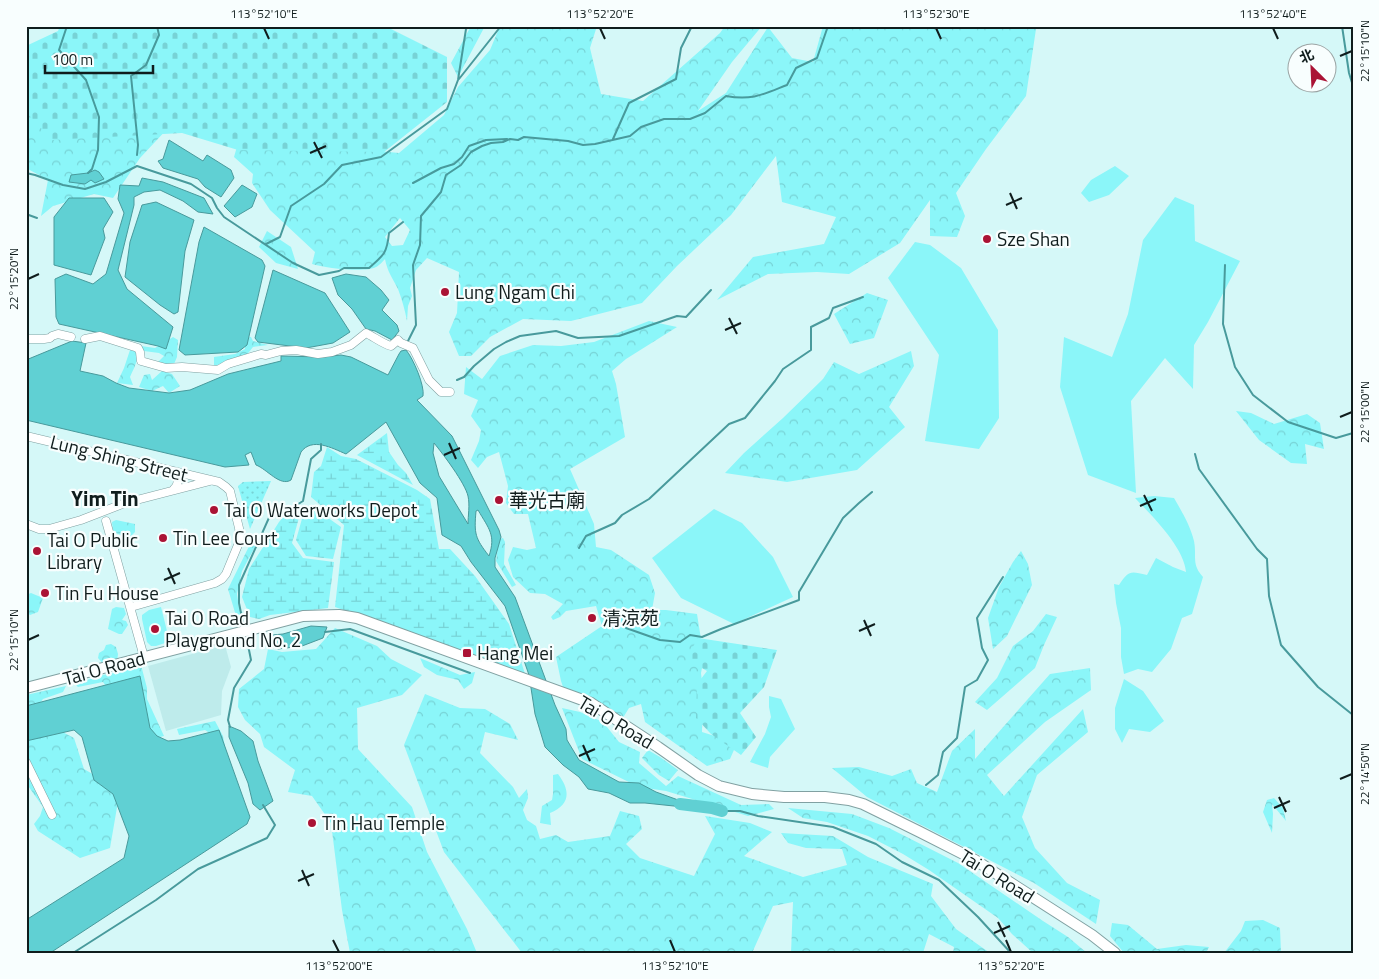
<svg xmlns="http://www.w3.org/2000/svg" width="1379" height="979" font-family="'Titillium Web','Noto Sans SC',sans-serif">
	<defs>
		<pattern id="forest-crowns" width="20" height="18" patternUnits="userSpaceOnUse" patternTransform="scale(1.25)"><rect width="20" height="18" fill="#8bf6f9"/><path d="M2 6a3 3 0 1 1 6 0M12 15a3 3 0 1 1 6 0" fill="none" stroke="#77d2d5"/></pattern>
		<pattern id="wetland-marsh" width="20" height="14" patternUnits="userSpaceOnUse" patternTransform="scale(1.25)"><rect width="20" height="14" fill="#8bf6f9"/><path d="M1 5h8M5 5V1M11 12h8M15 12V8" fill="none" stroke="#77d2d5"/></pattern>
		<pattern id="cemetery-stones" width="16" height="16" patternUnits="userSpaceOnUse" patternTransform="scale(1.25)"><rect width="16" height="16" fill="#8bf6f9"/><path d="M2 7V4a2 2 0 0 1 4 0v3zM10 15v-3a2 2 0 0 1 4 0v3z" fill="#77d2d5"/></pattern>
		<pattern id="garden-dots" width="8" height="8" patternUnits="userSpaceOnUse" patternTransform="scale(1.25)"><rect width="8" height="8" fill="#8bf6f9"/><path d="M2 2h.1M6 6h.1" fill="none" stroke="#77d2d5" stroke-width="1.8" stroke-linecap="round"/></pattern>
	</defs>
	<rect width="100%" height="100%" fill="#d5f8f8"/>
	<path fill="#beebeb" d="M225 645 231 667 222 691 221 715 166 731 148 666Z"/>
	<path fill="#8bf6f9" d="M1115 166 1129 176 1109 195 1089 202 1081 193 1091 180Z
		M1175 197 1194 205 1195 241 1240 261 1208 322 1194 345 1193 389 1165 358 1131 401 1136 493 1088 475 1060 387 1064 337 1112 357 1128 314 1143 240Z
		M915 242 930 245 961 268 998 330 999 418 979 449 925 441 939 355 888 278Z
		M1154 496 1174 498C1182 512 1190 525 1194 541 1197 557 1191 564 1203 577L1192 614 1182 618 1171 649 1152 672 1138 669 1124 674 1121 657V628L1116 603 1114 584 1119 585C1129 570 1130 571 1147 575L1156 558 1173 567 1186 572C1184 547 1152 516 1135 498Z
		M714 509 742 523 773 557 793 597 734 624 681 598 652 558Z
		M161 607 169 639 168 642 156 646H151L147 642 142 619V615L149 610Z
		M1124 679 1143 691 1164 721 1150 732 1129 729 1122 743 1115 729V708Z
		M769 696 781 699 795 729 770 757 768 768 750 762 765 734 771 717 769 707Z"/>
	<path fill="url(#forest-crowns)" fill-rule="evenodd" d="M471 26H485L458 77 451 63Z
		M500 26H597L590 48 601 94 643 101 720 33 725 26H762L732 62 698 111 726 93 768 27 792 58 813 62 823 26H1034L1036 29 1026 96 986 149 956 193 965 216 957 237 930 236V200L900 243 849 274 817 272 768 274 717 300 753 257 824 244 836 217 782 202 776 156 731 215 677 266 642 303 571 321 523 319 490 337 471 356H459L449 332 457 313 459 272 427 258 416 270 410 288 412 296 408 306 407 321C405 310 402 300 398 289 393 279 387 271 385 259 383 261 379 266 376 267 365 273 325 268 312 264L315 252 270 210 252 183 253 174 234 157 242 129 286 142 399 153 444 115 458 87 490 50ZM400 218 410 230 403 245 392 246 385 237Z
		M26 88 184 111 140 158 113 198 94 194 53 206 41 216 48 180 26 168Z
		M267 231 291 247 298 269 276 263 259 247Z
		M867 293 888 300 874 338 850 344 834 314Z
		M649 321 677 327 626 359 612 371 616 384 625 437 570 469 594 524 596 547 611 550 649 575 655 593 652 610H666L697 614 704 658 701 673 703 691 702 732 737 743 730 759 707 766 645 722 641 704 629 708 621 721 564 690 561 681 556 657 602 626 596 606 566 611 560 617 553 620 551 617 563 604 545 594 530 593 513 577 508 560 513 547 527 550 536 548 528 514H514L506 503 508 486 499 452 487 457 478 468 471 460 479 441 481 430 471 416 478 400 464 394 466 367 482 379 500 356 533 345 561 346 594 342Z
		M245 336 251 337 253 341 268 345 253 347 245 357 214 366V357L235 354 245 349Z
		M173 337 178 340 177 357 174 364 164 369 158 362 164 356 159 353 144 351 141 346 155 348Z
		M130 350 137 352C138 362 134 368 130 377L133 385 117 383 124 368Z
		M911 351 914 366 889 407 905 427 857 470 787 482 725 473 744 453 783 418 823 379 834 362 859 374Z
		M162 371 172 374 180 386 169 393 163 386 152 391 139 387 144 375 150 374 152 380Z
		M1236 411 1251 413 1274 424 1307 414 1320 423 1324 449 1305 444 1307 464 1291 463 1259 440Z
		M116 520 135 524V532L129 538 113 532 112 522Z
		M258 533 255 547 242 571 237 594 239 608 250 623 239 626 228 589 255 534Z
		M503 538 505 542 504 564 516 585 512 587 496 561 499 539Z
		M1021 551 1028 564 1032 585 1007 636 993 649 988 618 999 587 1013 562Z
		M31 593 43 598 38 612 30 615 26 612V595Z
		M116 607 124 608 126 614 122 620 126 621 128 625 122 634H119L108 629 112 609Z
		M1046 614 1057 617 1044 645 1035 668 987 710 975 702 997 678 1013 646 1033 631Z
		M335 628 377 646 391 659 422 675 402 695 357 708 358 749 412 807 427 852 467 929 477 953H350L342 910 331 823 312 796 288 792 295 770 264 747 260 734 245 720 238 707 239 689 264 669 268 649 282 652 316 649Z
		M111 644 116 647 118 654 117 662 104 665 98 658 99 653 104 650 106 645Z
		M420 658 460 675 475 672 472 683 464 689 458 680 437 675 424 667Z
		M141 665 147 688V699L164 736 156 738 108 689 103 682 78 687 75 684 102 675 121 672Z
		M1090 668 1091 690 1045 722 987 775 1004 796 1083 709 1088 732 1037 775 1022 817 1035 848 1067 883 1100 900 1096 924 1034 883 867 797 832 768 859 767 892 776 911 769 917 783 937 792 952 751 975 729V759L1050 674Z
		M66 686 63 692 43 699 34 711 26 707V695Z
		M425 694 460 708 485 709 510 724 518 740 485 732 480 753 513 787 519 798 527 789 528 798 523 810 527 820 536 826 540 839 556 835 568 842 610 836 620 811 639 816 642 829 626 844 640 858 694 876 715 834 705 816 750 823 772 832 744 856 803 877 847 865 842 849 806 848 788 843 781 833 833 836 868 857 933 884 931 896 956 929 990 953H953L954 947 929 934 923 953H791L793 902 773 906 752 953H522L444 852 404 745Z
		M562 708 580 712 603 722 619 742 640 752 639 763 666 786 678 776 741 805 769 804 774 809 748 816 666 791 639 787 582 759Z
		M215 721 223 736 227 757 217 738 205 730 179 735 177 729Z
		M51 726 74 738 84 769 120 790 110 848 80 858 38 831 34 824 40 816 43 807 26 783V733Z
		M648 750 660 757 678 770 669 781 659 775 642 758Z
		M558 774C571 791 570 805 550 813L551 825 540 823 542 806 552 800 553 794V775Z
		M1274 798 1283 808 1286 821 1272 804 1273 814 1272 833 1263 812 1267 800Z
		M788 808 852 814 889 828 958 863 1043 921 1068 937 1087 953H1033L1012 934 998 918 929 870 903 854 868 836 827 822 803 818Z
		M1263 920 1280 928 1281 953H1224L1241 931 1245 921Z
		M1112 923 1128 925 1157 949 1186 945 1209 947 1206 953H1124L1110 936Z"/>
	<path fill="url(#wetland-marsh)" d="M387 433 389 452 398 465 406 473 413 485 357 455Z
		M327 447 341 456 356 459 417 490 430 499 439 549H450L475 576 509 624 526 677 458 649 423 639 387 625 335 607 344 525 311 497 314 472 321 466Z
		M305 508H314L341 527 333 559 306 556 296 540Z
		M298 510 300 514 292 543 303 558 334 562 328 608 270 615 259 619 250 617 242 597 249 569 279 522 285 515Z"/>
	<path fill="url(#cemetery-stones)" d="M60 26H385L447 57V102L384 152 238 150 182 133 52 140 26 112V46L58 31Z
		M698 638 777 650 764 687 740 713 756 737 741 755 711 734 696 718 697 684 707 671 686 659Z"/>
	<path fill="url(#garden-dots)" d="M271 481 250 529 238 486 243 482Z"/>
	<path fill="#60d0d3" stroke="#489a9c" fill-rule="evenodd" d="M169 140 203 161 207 155 231 170 234 178 221 197 205 187 198 179 163 168 158 161 163 159Z
		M95 170 99 172 104 179 95 183 91 180 85 184 69 182 71 175 88 173Z
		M142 178 163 182 204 198 213 214 198 212 183 201 160 190 144 192 134 197V205L118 270 127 289 173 327 166 349 158 346 59 324 56 317 55 279 66 274 93 284 106 274 124 213 118 199 120 185 139 186Z
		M242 185 257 194 252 207 235 217 224 206Z
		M69 198H104L113 212 103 229 105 238 91 275 54 265V217Z
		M156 202 194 220 185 251 178 312 174 314 160 305 125 277 130 242 142 205Z
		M204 227 262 260 265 266 247 345 238 352 185 355 179 350 199 242Z
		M273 270 325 293 350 332 333 343 306 348 258 342 255 338Z
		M346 274 366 277 381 290 389 300 382 310 397 325 399 331 392 340 375 331 366 329 352 309 338 295 332 278Z
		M72 341 86 343 80 371 103 376 116 383 129 388 169 393 190 390 228 374 281 361V356L323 357 341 355 351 357 388 375 399 354 401 351 406 350C413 358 425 386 423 396L417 400 452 436 499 530 501 537 495 558V567L515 597 555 705 566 729 567 740 579 760 619 782 639 783 656 792 681 801 699 803 693 808 645 803H630L609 793 588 789 579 777 563 765 545 747 535 714 529 675 505 606 471 562 461 546 442 535 437 498 420 483 386 422 346 454C332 448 312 437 301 452L291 480C280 487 267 469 256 465L251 452 245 455 249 465 225 467 26 420V360ZM434 443C443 454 465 483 468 496 470 505 468 516 468 524L439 476 433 453ZM478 510C489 529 496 535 489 556 475 538 474 534 476 511Z
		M311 626 327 627 323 638 302 646 278 649 271 645 272 635 283 634Z
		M140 676 150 728 157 736 168 741 180 740 219 730 250 817 247 824 50 953H26V920L124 858 129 836 113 794 94 780 82 737 74 730 26 741V706Z
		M229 726 241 731 253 741 258 761 273 801 260 810 253 804 248 783 229 737Z"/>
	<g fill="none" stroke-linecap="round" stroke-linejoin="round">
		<path stroke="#489a9c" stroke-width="2" d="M67 26 59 50 86 80 99 117 98 150 92 169 88 173
			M1342 26 1349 73 1353 86
			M459 79 501 26
			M613 139 629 103 676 79 681 48 692 26
			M137 155 138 145 131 76 146 65 159 35 157 26
			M26 173 35 175 63 185 85 189 106 182 137 166 191 184 212 198 217 208 224 217 293 263 319 275 339 271 344 268H369C384 255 387 253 389 233L403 222
			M413 183 441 168 454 164 462 157 469 146 486 140 507 139
			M26 214 37 218
			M266 244 280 237 291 206 324 184 342 165 381 157 447 109 458 80 466 29 469 26
			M1225 265 1223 324 1235 367 1253 395 1288 422 1336 438 1353 433
			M407 343 416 325 413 265 420 245 421 216 441 192 446 175 461 165 471 152 482 146 491 143 503 142 510 139 518 140 524 137 568 141 583 145 595 144 630 136 641 127 664 119H690L705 113 726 96C752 101 764 94 787 85L796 68 817 58 828 26
			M457 380 464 377 474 366 494 349 506 342 520 336 556 331 578 338 619 336 677 316 686 317 711 290
			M1195 454 1199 469 1257 549 1267 559 1269 596 1281 645 1318 687 1353 715
			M579 548 586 536 615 523 622 515 649 499 729 424 745 418 775 381 783 369 811 350V327L829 318 833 308 863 297
			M244 628 239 603V585L272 511 284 513 303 501 311 459 321 450V444
			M626 628 660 640 680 642 690 635 702 637 721 629 799 600V592L843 518 859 503 872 492
			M325 632 350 629 470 673
			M230 727 228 720 234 688 251 660 246 635
			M926 785 938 775 943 752 957 738 965 687 977 680 988 660 982 648 977 618 1003 577
			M722 811H740L758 816 833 827 876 844 902 862 939 880 978 917 1011 953
			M73 953 156 900 198 869 267 838 275 825 263 805"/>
		<path stroke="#60d0d3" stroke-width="12" d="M680 804 712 808 722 811"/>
		<defs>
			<path id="minor" d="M26 339H44L50 338 52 336 58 334 71 337
				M85 339 100 336 138 348 140 352 141 361 166 368 182 367 218 370 228 364 261 354 266 355 281 351 296 350 318 354 332 352 351 345 366 333C374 337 383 344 391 346L398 340 401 343 413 348 429 380 441 392H450
				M26 436 219 482 226 487 230 491 239 528 240 536 238 545 226 574 222 579 215 583 131 607
				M170 471C178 476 181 483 173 490
				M106 521 144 657
				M26 524 39 529H49L81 520 125 503 210 481
				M26 762 52 815"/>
			<path id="major" d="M26 688 303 616 339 615 357 618 591 703 658 747 698 775 719 786 752 794 784 797H825L849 800 863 804 920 832 975 860 1092 935 1115 953"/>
		</defs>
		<use href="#minor" stroke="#81a1a2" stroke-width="9"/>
		<use href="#major" stroke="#81a1a2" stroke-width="12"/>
		<use href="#minor" stroke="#fff" stroke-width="8"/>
		<use href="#major" stroke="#fff" stroke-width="10"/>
	</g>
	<path fill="none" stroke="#101d1d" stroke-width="2" d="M264 28 269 39M600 28 605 39M936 28 941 39M1273 28 1278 39M1340 56 1352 51M314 142 322 158M310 153 326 146M1010 193 1017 209M1006 205 1022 198M28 279 39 274M729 318 737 334M725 330 741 323M1340 417 1352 412M449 443 456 459M444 455 460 448M1144 495 1152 511M1140 506 1156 499M168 568 175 584M164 580 180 573M864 620 871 636M859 631 875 624M28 640 39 635M583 745 590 761M579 756 595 749M1340 779 1352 774M1279 797 1286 812M1274 808 1290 801M302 870 309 886M298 881 314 874M998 922 1005 937M994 933 1010 926M333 940 339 952M670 940 675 952M1006 940 1011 952"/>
	<g fill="#aa1335" stroke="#f8fefe" stroke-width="2">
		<circle cx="987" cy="239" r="5"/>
		<circle cx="445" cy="292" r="5"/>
		<circle cx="499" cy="500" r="5"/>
		<circle cx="214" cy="510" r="5"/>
		<circle cx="163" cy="538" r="5"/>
		<circle cx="37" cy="551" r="5"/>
		<circle cx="45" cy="593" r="5"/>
		<circle cx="592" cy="618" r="5"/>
		<circle cx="155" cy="629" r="5"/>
		<rect x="462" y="648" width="10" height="10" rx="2.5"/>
		<circle cx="312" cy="823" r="5"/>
	</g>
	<g text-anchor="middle" stroke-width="4.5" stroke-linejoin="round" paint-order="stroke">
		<g font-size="19" fill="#101d1d" stroke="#f8fefe" text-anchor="start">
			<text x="997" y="246">Sze Shan</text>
			<text x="455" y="299">Lung Ngam Chi</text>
			<text x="509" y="507">華光古廟</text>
			<text x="224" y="517">Tai O Waterworks Depot</text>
			<text x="173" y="545">Tin Lee Court</text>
			<text x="47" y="547">Tai O Public<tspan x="47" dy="22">Library</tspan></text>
			<text x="55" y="600">Tin Fu House</text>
			<text x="165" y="625">Tai O Road<tspan x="165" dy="22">Playground No. 2</tspan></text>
			<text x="602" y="625">清涼苑</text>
			<text x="477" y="660">Hang Mei</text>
			<text x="322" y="830">Tin Hau Temple</text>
		</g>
		<g font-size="19" fill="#101d1d" stroke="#f8fefe">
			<text transform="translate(119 458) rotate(14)" y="7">Lung Shing Street</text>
			<text transform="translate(104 668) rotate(-15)" y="7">Tai O Road</text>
			<text transform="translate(616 722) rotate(31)" y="7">Tai O Road</text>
			<text transform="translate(997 876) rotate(32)" y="7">Tai O Road</text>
		</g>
		<g font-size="21" font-weight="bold" fill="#101d1d" stroke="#f8fefe">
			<text x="105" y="506">Yim Tin</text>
		</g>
	</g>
	<rect width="1379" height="979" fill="none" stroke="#f8fefe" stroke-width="55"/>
	<g transform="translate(1312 68) rotate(336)"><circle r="24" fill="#f8fefe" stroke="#9ba4a4"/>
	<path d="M0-4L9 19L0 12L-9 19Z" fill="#aa1335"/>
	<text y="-8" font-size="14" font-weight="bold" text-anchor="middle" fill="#101d1d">北</text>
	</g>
	<path d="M45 65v8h108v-8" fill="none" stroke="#101d1d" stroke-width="2.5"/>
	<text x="52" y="65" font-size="15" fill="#101d1d" stroke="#f8fefe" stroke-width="4" paint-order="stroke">100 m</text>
	<rect x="28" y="28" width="1324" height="924" fill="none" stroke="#101d1d" stroke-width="2"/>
	<g font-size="12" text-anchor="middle" fill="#101d1d">
		<text x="264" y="18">113°52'10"E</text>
		<text x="600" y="18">113°52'20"E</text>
		<text x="936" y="18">113°52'30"E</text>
		<text x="1273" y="18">113°52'40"E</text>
		<text transform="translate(1365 51) rotate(-90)" y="4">22°15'10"N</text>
		<text transform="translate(14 279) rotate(-90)" y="4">22°15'20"N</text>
		<text transform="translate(1365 412) rotate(-90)" y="4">22°15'00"N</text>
		<text transform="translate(14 640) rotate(-90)" y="4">22°15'10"N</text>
		<text transform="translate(1365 774) rotate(-90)" y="4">22°14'50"N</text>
		<text x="339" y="970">113°52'00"E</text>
		<text x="675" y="970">113°52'10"E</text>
		<text x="1011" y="970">113°52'20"E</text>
	</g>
</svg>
